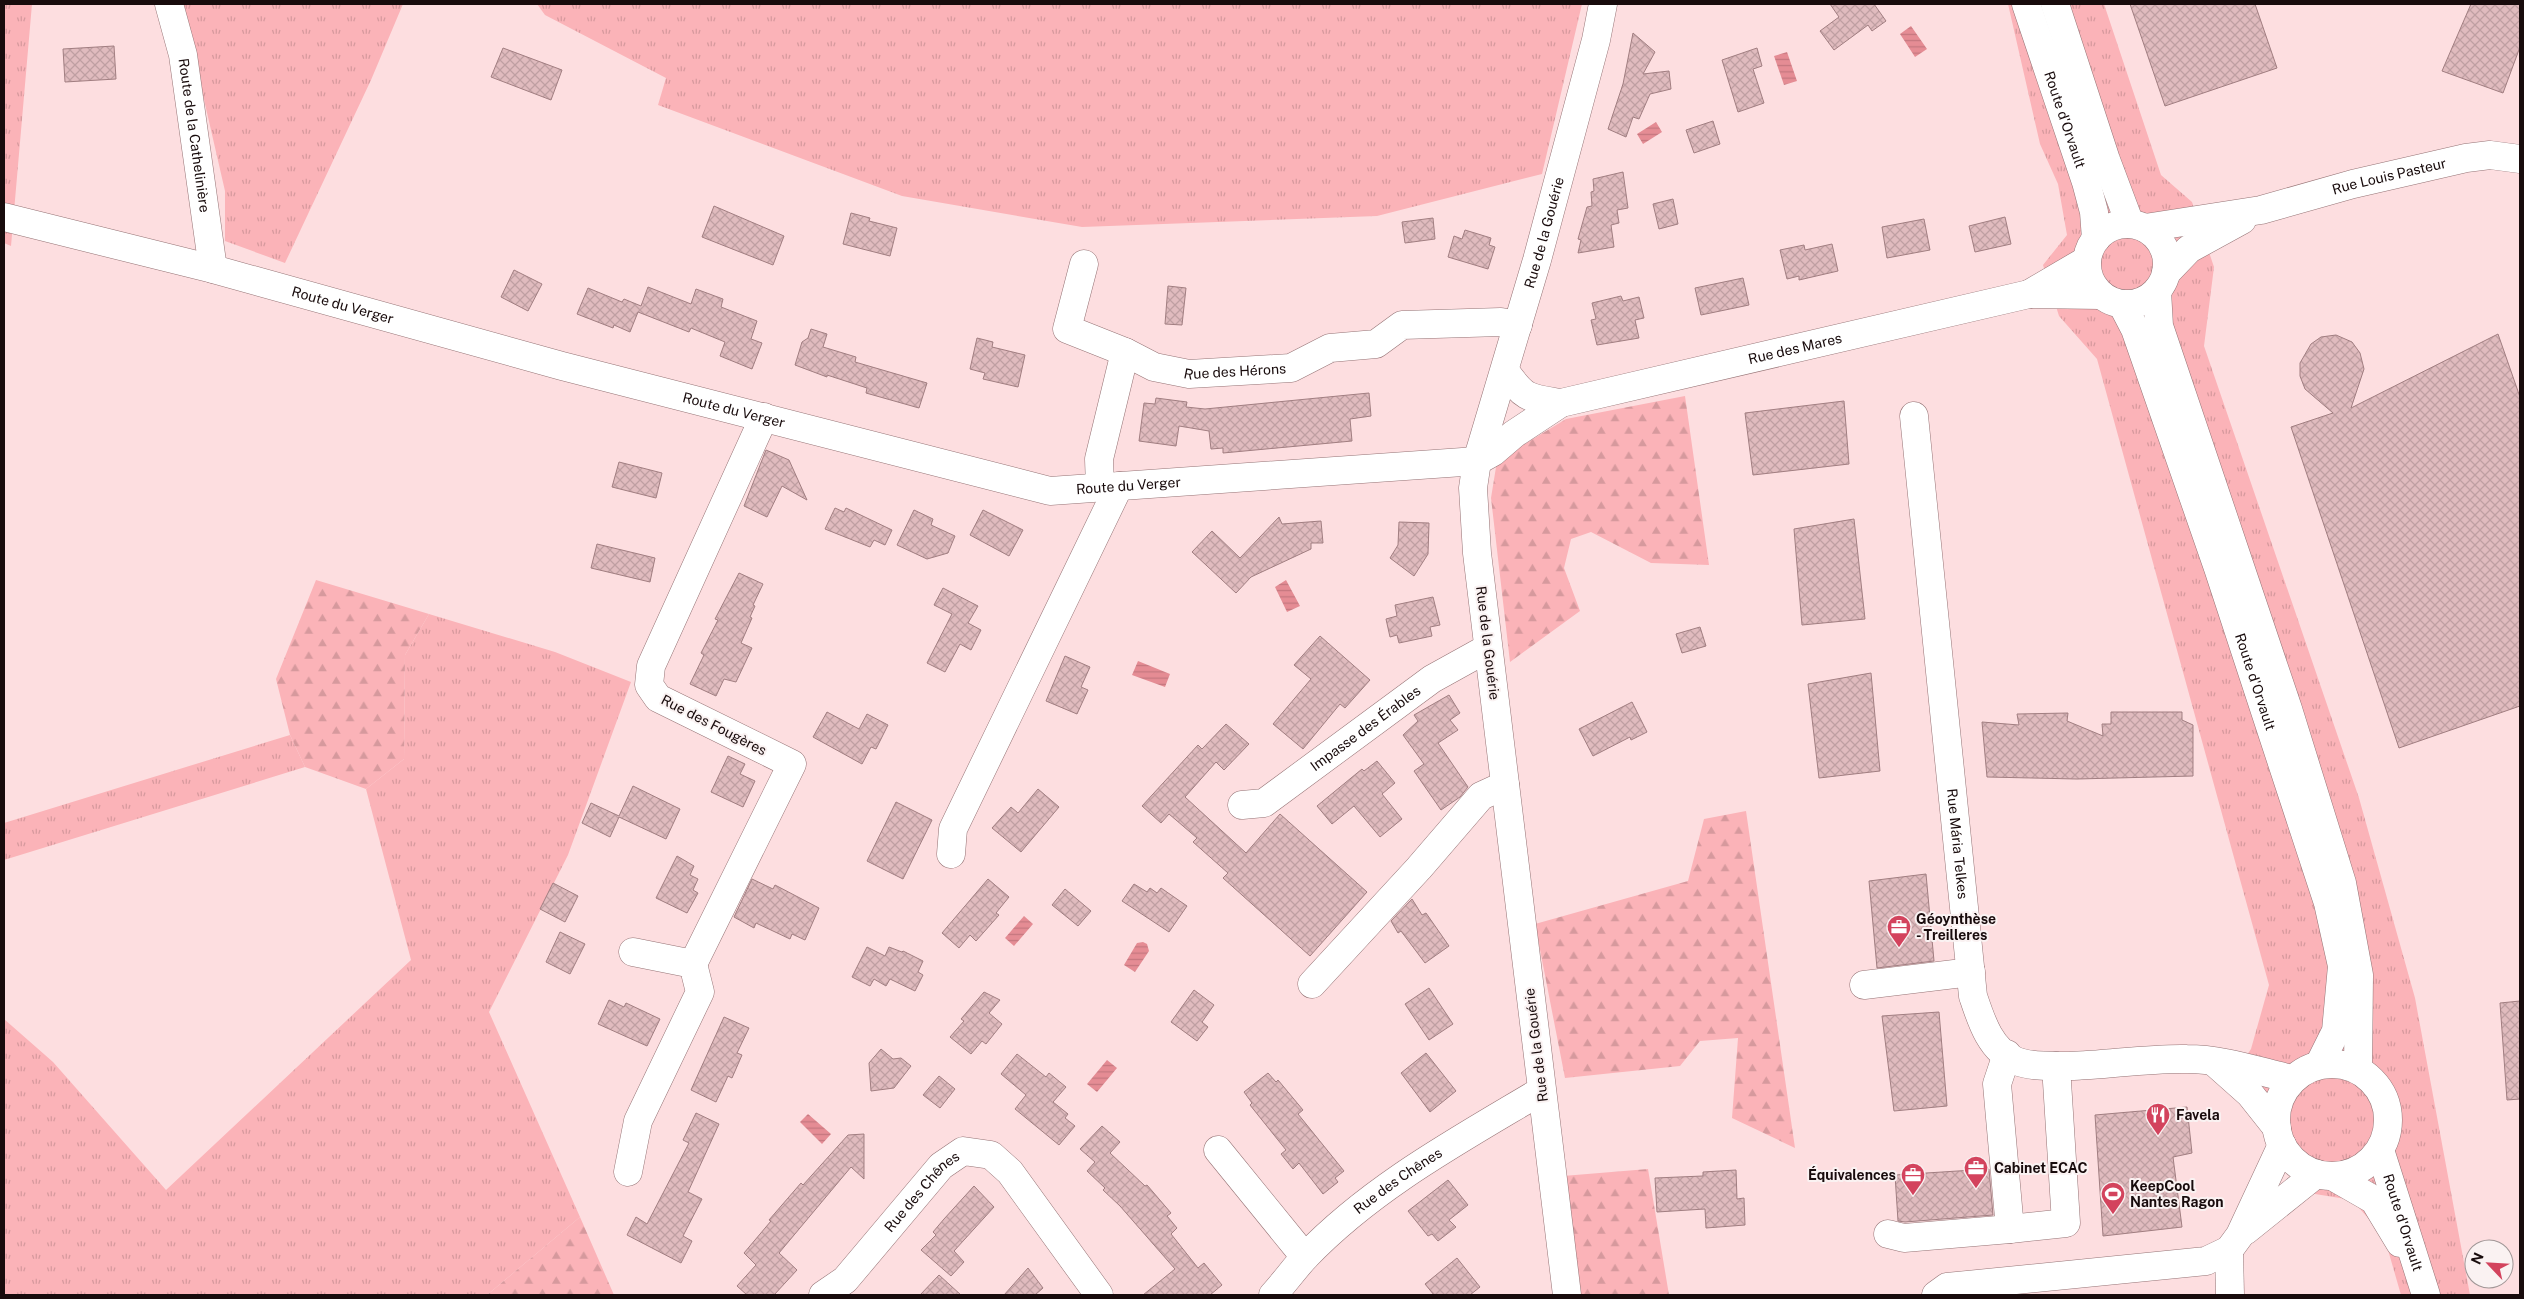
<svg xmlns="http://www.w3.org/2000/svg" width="2524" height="1299" font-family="'Public Sans',sans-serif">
	<defs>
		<pattern id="grass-tufts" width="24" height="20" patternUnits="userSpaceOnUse" patternTransform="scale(1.25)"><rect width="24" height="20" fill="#fbb3b8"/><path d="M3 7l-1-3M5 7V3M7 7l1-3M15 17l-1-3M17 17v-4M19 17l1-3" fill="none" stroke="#d6999d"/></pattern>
		<pattern id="forest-firs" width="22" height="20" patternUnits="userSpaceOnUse" patternTransform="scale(1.25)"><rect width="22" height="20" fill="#fbb3b8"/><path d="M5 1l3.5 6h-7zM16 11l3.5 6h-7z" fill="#d6999d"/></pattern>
		<pattern id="water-rules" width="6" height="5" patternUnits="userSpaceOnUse" patternTransform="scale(1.25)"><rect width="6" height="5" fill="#e58c94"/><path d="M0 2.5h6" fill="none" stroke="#c4777e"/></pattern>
		<pattern id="building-cross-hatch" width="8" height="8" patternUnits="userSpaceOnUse" patternTransform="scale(1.25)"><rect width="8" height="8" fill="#e0bbbe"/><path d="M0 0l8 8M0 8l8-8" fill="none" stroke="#bf9fa2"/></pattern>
	</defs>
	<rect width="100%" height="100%" fill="#fddee0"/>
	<path fill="url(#grass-tufts)" d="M4 4H32L11 246 4 243Z
		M182 4H403L371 80 285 263 225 241V191Z
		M537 4H1582L1542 174 1377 216 1082 227 902 196 658 105 666 78 545 15Z
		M2008 4H2104L2161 175 2192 202 2214 267 2204 346 2359 798 2415 998 2470 1295H2401L2384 1236 2352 1200 2315 1194 2270 1147 2263 1116 2227 1084 2251 1049 2269 985 2097 359 2059 316 2043 265 2067 235 2058 184 2040 144Z
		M429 614 555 652 631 682 568 855 489 1012 580 1217 487 1295H4V1019L53 1062 166 1190 411 960 366 789 404 759 405 655Z
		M290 735 305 767 4 860V823Z"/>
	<path fill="url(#forest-firs)" d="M1685 396 1709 565 1651 563 1591 532 1571 539 1564 568 1580 611 1510 662 1491 498 1497 461 1566 419Z
		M316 580 429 614 405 655 404 759 366 789 305 767 290 735 276 679Z
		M1746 811 1795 1148 1732 1118 1738 1038 1700 1041 1680 1066 1565 1078 1535 924 1688 881 1704 819Z
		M1648 1169 1669 1295H1577L1563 1176Z
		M580 1217 614 1295H487Z"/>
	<path fill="url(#water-rules)" d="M1911 26 1927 49 1915 57 1900 34Z
		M1787 52 1797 81 1784 85 1774 56Z
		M1656 122 1662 132 1643 144 1637 134Z
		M1286 580 1300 606 1287 612 1275 587Z
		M1138 661 1170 674 1165 687 1132 675Z
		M1024 916 1033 924 1014 946 1005 938Z
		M1143 942 1147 944 1149 951 1135 972 1124 965 1137 943Z
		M1107 1060 1117 1068 1097 1092 1087 1084Z
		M808 1114 831 1134 822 1144 800 1122Z"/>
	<path fill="url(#building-cross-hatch)" stroke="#a17e81" d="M1830 4H1874L1886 21 1872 31 1868 25 1834 50 1820 31 1839 17Z
		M2130 4H2255L2277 68 2165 106Z
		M2471 4H2520V47L2503 93 2442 71Z
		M1633 33 1655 52 1643 74 1669 71 1671 89 1650 94 1639 119 1633 117 1626 137 1608 129 1623 84Z
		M114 46 116 79 65 82 63 49Z
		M503 48 562 70 551 100 491 77Z
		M1757 48 1762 66 1753 69 1764 103 1738 112 1722 60Z
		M1713 121 1720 144 1694 153 1686 130Z
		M1623 172 1628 208 1617 210 1619 223 1611 225 1614 247 1578 253 1581 240 1578 239 1587 207 1592 206 1591 192 1594 191 1593 179Z
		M1673 199 1678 224 1659 229 1653 204Z
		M714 206 784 236 773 265 702 237Z
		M851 213 870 218 869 221 897 228 890 256 843 244Z
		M2005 217 2011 244 1975 252 1969 226Z
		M1433 218 1435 239 1405 243 1402 222Z
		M1924 219 1930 250 1887 258 1882 227Z
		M1465 230 1491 238 1489 245 1495 247 1488 269 1448 257 1454 236 1462 239Z
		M1832 244 1838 271 1799 280V276L1787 279 1780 250 1804 245 1805 250Z
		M514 270 542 284 528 311 501 297Z
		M1743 278 1749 305 1701 315 1695 288Z
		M1168 286 1186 288 1182 325 1165 324Z
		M648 287 691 304 696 289 723 299 721 307 757 321 751 339 762 343 752 369 720 356 725 342 691 328 689 332 638 312 630 332 614 325 613 328 577 314 588 288 622 302 624 299 641 306Z
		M1621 296 1623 301 1639 297 1644 318 1635 320 1639 338 1597 345 1591 320 1596 319 1592 303Z
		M811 329 827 334 823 347 856 357 855 362 927 383 919 408 866 393 867 388 827 375V377L795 365 802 342 808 338Z
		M2498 334 2520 397V706L2399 748 2291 427 2333 413 2305 389 2300 376V363L2311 344 2321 337 2336 335 2352 342 2360 353 2364 369 2351 408Z
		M977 338 993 342 992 347 1025 355 1018 387 983 379 985 373 970 369Z
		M1369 393 1371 416 1350 419 1352 441 1223 453V448L1211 449 1209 431 1179 426 1176 446 1139 441 1144 403 1155 404 1156 398 1187 402 1186 407 1205 409Z
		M1844 401 1849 464 1753 475 1745 413Z
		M766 450 789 460 807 500 782 486 767 517 744 506Z
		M619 462 662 473 656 498 612 487Z
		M835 508 844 512 846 508 892 530 885 545 874 540 870 547 825 529Z
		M914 510 933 519 931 525 955 536 948 553 927 559 897 545Z
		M983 510 1023 530 1009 556 970 535Z
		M1279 517 1282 524 1321 521 1323 543H1311V549L1251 577 1236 593 1192 552 1212 531 1240 558Z
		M1854 519 1865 619 1802 625 1794 529Z
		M1399 522 1429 523 1428 554 1414 576 1390 558 1398 545Z
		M597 544 655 558 650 582 591 568Z
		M739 573 763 584 753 605 755 606 750 617 752 618 741 643 752 648 736 682 724 679 716 696 690 684 704 655 701 653 718 620 715 619Z
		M943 588 978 606 968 623 981 630 971 650 960 644 945 672 927 663 952 614 934 605Z
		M1433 597 1440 625 1430 627 1432 636 1399 643 1397 635 1390 637 1386 619 1397 616 1395 605Z
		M1700 627 1706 646 1682 653 1676 634Z
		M1320 636 1370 680 1345 708 1340 704 1303 749 1273 724 1311 679 1294 665Z
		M1065 656 1090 667 1081 687 1088 690 1077 714 1046 701Z
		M1871 673 1880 771 1819 778 1808 684Z
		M1449 695 1460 713 1450 720 1458 730 1438 743 1468 787 1460 797 1441 810 1414 771 1424 764 1403 735 1418 721 1414 715Z
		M1632 702 1647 732 1631 740 1630 737 1593 756 1579 729Z
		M827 712 859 729 867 714 888 725 876 749 871 747 862 764 813 737Z
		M2111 712H2182V720L2193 725V776L2077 779 1987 777 1982 722 2019 725 2017 714 2068 713 2067 721 2103 736 2102 724H2111Z
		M1226 724 1249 744 1224 770 1216 762 1185 797 1246 853 1280 814 1367 892 1310 956 1223 878 1228 873 1193 842 1197 838 1169 814 1161 823 1142 806 1198 745 1202 749Z
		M728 756 745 764 740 774 755 781 743 807 711 792Z
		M1377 761 1395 783 1382 794 1402 819 1380 837 1354 806 1332 824 1317 806 1362 769 1364 771Z
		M633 786 680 809 666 839 619 817 610 837 582 823 591 803 619 816Z
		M1038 789 1059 807 1021 852 992 828 1011 807 1018 813Z
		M896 802 932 820 903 879 867 861Z
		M677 856 694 866 690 875 698 879 693 890 698 893 687 913 656 898Z
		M1926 874 1934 961 1877 968 1869 881Z
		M752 879 773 889 775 885 819 908 805 940 792 934 790 939 756 923 754 928 734 917Z
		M988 879 1009 897 996 913 999 915 976 941 970 935 959 948 942 933Z
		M553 883 578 896 565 922 540 909Z
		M1134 884 1147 892 1150 888 1157 893 1161 888 1187 906 1169 932 1122 901Z
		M1065 889 1091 911 1078 926 1052 905Z
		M1412 899 1422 915 1426 913 1449 946 1425 963 1401 931 1398 933 1391 921Z
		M560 932 585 944 570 974 546 962Z
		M867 947 885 956 889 947 902 952 903 951 923 961 918 972 923 975 915 991 890 979 886 986 874 979 870 986 852 977Z
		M1429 988 1453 1024 1429 1040 1405 1004Z
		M1194 990 1214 1005 1202 1022 1208 1027 1197 1041 1171 1022Z
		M984 992 1000 1000 989 1013 1002 1024 986 1044 982 1041 971 1054 950 1037 964 1021 961 1019Z
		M609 1000 624 1007 626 1003 660 1019 647 1046 598 1024Z
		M2520 1001V1099L2507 1100 2500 1003Z
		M1939 1012 1947 1106 1894 1111 1882 1016Z
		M724 1017 749 1028 737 1053 742 1055 732 1078 728 1076 716 1102 691 1090Z
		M881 1049 893 1059 901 1058 911 1066 894 1088 871 1091 869 1063Z
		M1426 1053 1456 1091 1430 1112 1401 1073Z
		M1017 1054 1046 1077 1049 1073 1066 1087 1053 1102 1068 1114 1065 1118 1075 1126 1059 1145 1015 1109 1026 1095 1001 1074Z
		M1268 1073 1276 1082 1278 1080 1303 1110 1298 1114 1344 1171 1335 1178 1338 1182 1323 1194 1299 1163 1293 1169 1281 1154 1286 1150 1250 1105 1252 1103 1244 1092Z
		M939 1076 955 1089 940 1108 923 1095Z
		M2187 1107 2192 1153 2173 1157 2182 1227 2103 1236 2095 1115Z
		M696 1113 719 1124 688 1192 702 1199 683 1236 692 1241 681 1263 627 1235 636 1217 647 1224 689 1143 683 1140Z
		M1102 1126 1120 1142 1110 1153 1145 1186 1147 1185 1171 1213 1167 1216 1177 1228 1171 1234 1198 1268 1204 1263 1222 1285 1210 1295H1143L1175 1269 1120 1206 1103 1190 1105 1188 1087 1171 1095 1162 1080 1149Z
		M864 1134V1179L851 1167 779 1253 797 1270 774 1295H747L737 1286 756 1265 744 1253 771 1221 769 1220 801 1183 803 1185 848 1135Z
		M1989 1169 1993 1215 1905 1222 1898 1221 1895 1175Z
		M1736 1170 1737 1199 1744 1198 1745 1225 1706 1228 1705 1209 1657 1212 1655 1178 1703 1176V1172Z
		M1448 1180 1468 1205 1449 1220 1456 1227 1438 1241 1432 1234 1428 1236 1408 1211Z
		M974 1186 994 1207 954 1251 964 1262 951 1276 921 1250 936 1235 933 1232 944 1219Z
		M1457 1258 1480 1287 1470 1295H1434L1425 1284Z
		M1028 1268 1043 1288 1035 1295H1004Z
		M939 1275 961 1295H920Z"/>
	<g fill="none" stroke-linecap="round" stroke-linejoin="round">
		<defs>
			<g id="minor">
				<path id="s1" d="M169 4 183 55 213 269"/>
				<path id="s2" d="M2026 4 2086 182 2094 212 2096 239"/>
				<path d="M2055 4 2106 160 2130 224"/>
				<path id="s3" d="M4 217 213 269 562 366 1050 491 1477 461 1493 452 1514 434 1561 403 2029 294 2101 295"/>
				<circle cx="2127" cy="264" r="40"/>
				<path id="s4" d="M2145 228 2261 210 2353 184 2466 158 2490 155 2520 159"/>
				<path id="s5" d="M1084 264 1067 329 1125 352 1154 367 1189 374 1291 368 1330 348 1376 344 1402 325 1501 322 1518 325"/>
				<path d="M2166 273 2189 249 2242 220"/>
				<path d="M2157 291 2159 326 2288 709 2342 883 2359 975 2358 1069"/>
				<path d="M2029 294 2087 260"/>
				<path id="s6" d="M2122 304 2135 329 2218 568 2328 903 2342 966 2336 1031 2319 1065"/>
				<path d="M1505 371C1525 399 1528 398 1561 403"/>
				<path id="s7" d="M1914 416 1973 996C1981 1020 1990 1050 2016 1061 2031 1067 2053 1066 2069 1066 2108 1065 2148 1058 2187 1059 2223 1059 2257 1071 2292 1079"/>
				<path d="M1100 487 1099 459 1125 352"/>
				<path id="s8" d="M1242 805 1264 803 1432 679 1488 648"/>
				<path d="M951 854 953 829 1119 486"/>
				<path d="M693 964 792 764 658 698 649 685 651 666 764 417"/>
				<path d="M1312 984 1419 868 1481 796 1505 785"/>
				<path d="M1864 985 1971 972"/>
				<path d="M2007 1054 1997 1084 2010 1229 2066 1223 2056 1066"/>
				<path d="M2214 1062 2250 1094 2277 1128"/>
				<circle cx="2332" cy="1120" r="56"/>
				<path d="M1218 1150 1305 1257"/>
				<path id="s9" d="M2380 1150 2426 1295"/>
				<path d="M628 1172 638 1121 700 992 693 964 633 952"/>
				<path d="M2334 1177 2374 1200 2400 1243"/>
				<path d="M2245 1231 2316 1174"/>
				<path d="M1888 1234 1904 1238 2010 1229"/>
				<path d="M2229 1250 2230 1295"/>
				<path id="s10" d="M823 1295 845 1280 941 1166 963 1151 991 1155 1010 1172 1099 1295"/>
				<path id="s11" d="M1273 1295C1284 1283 1294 1269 1305 1257 1372 1187 1459 1140 1541 1091"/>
				<path id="s12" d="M1567 1295 1477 553 1473 488 1477 461 1537 260 1596 40 1603 4"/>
				<path d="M1936 1295 1947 1287 2206 1261 2229 1250 2240 1235 2282 1145"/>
			</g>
		</defs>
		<use href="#minor" stroke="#957375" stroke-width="29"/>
		<use href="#minor" stroke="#fff" stroke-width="28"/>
	</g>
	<defs>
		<symbol id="office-pin" viewBox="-11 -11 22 30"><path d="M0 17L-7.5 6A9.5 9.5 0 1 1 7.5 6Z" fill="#d3435d" stroke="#faf2f2"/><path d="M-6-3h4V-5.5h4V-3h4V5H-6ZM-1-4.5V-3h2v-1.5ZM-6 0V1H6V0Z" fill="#fff"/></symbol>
		<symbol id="restaurant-pin" viewBox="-11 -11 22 30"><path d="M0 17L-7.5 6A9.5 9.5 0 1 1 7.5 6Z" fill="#d3435d" stroke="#faf2f2"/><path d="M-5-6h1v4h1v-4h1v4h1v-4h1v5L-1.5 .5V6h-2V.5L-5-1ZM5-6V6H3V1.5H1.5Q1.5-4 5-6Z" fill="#fff"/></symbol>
		<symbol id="stadium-pin" viewBox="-11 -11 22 30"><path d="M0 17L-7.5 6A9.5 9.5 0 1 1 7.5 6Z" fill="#d3435d" stroke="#faf2f2"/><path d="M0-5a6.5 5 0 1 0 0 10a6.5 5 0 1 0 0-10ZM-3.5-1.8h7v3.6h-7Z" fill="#fff"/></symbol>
	</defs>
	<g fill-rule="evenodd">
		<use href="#office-pin" x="1885" y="913" width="28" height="38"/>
		<use href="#restaurant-pin" x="2144" y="1101" width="28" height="38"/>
		<use href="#office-pin" x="1962" y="1154" width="28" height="38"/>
		<use href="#office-pin" x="1899" y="1161" width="28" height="38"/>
		<use href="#stadium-pin" x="2099" y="1180" width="28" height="38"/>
	</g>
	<g text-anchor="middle" stroke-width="4" stroke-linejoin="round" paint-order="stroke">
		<g font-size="14" fill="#180b0c" stroke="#faf2f2">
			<text dy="5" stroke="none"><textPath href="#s2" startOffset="122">Route d'Orvault</textPath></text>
			<text dy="5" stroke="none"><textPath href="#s1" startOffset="134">Route de la Cathelinière</textPath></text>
			<text dy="5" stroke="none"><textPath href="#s4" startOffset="250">Rue Louis Pasteur</textPath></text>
			<text dy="5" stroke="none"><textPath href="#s12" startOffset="1078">Rue de la Gouérie</textPath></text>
			<text dy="5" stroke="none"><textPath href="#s3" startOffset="350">Route du Verger</textPath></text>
			<text dy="5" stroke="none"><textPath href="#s3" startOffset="1852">Rue des Mares</textPath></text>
			<text dy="5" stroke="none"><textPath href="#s5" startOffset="244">Rue des Hérons</textPath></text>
			<text dy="5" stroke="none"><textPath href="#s3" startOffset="755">Route du Verger</textPath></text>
			<text dy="5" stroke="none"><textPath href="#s3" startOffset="1160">Route du Verger</textPath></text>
			<text transform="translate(1488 643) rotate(83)" y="5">Rue de la Gouérie</text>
			<text dy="5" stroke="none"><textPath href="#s6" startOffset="401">Route d'Orvault</textPath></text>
			<text transform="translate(714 725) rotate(27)" y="5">Rue des Fougères</text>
			<text dy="5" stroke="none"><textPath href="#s8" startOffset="148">Impasse des Érables</textPath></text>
			<text dy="5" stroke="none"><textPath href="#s7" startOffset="430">Rue Mária Telkes</textPath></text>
			<text transform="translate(1536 1045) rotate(-97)" y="5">Rue de la Gouérie</text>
			<text dy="5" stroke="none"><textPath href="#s11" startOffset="170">Rue des Chênes</textPath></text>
			<text dy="5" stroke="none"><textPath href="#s10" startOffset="144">Rue des Chênes</textPath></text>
			<text dy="5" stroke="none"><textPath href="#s9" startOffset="76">Route d'Orvault</textPath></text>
		</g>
		<g font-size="14" font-weight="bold" fill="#180b0c" stroke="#faf2f2" text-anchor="start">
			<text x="1916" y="924">Géoynthèse<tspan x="1916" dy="16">- Treilleres</tspan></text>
			<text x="2176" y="1120">Favela</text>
			<text x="1994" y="1173">Cabinet ECAC</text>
			<text x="1896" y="1180" text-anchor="end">Équivalences</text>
			<text x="2130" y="1191">KeepCool<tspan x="2130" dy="16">Nantes Ragon</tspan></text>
		</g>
	</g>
	<rect width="2524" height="1299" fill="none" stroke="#180b0c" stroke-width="10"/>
	<g transform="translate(2489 1264) rotate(295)"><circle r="24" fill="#faf2f2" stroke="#a09696"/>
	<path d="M0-4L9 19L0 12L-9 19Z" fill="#d3435d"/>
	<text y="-8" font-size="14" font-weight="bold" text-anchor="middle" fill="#180b0c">N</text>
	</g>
</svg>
